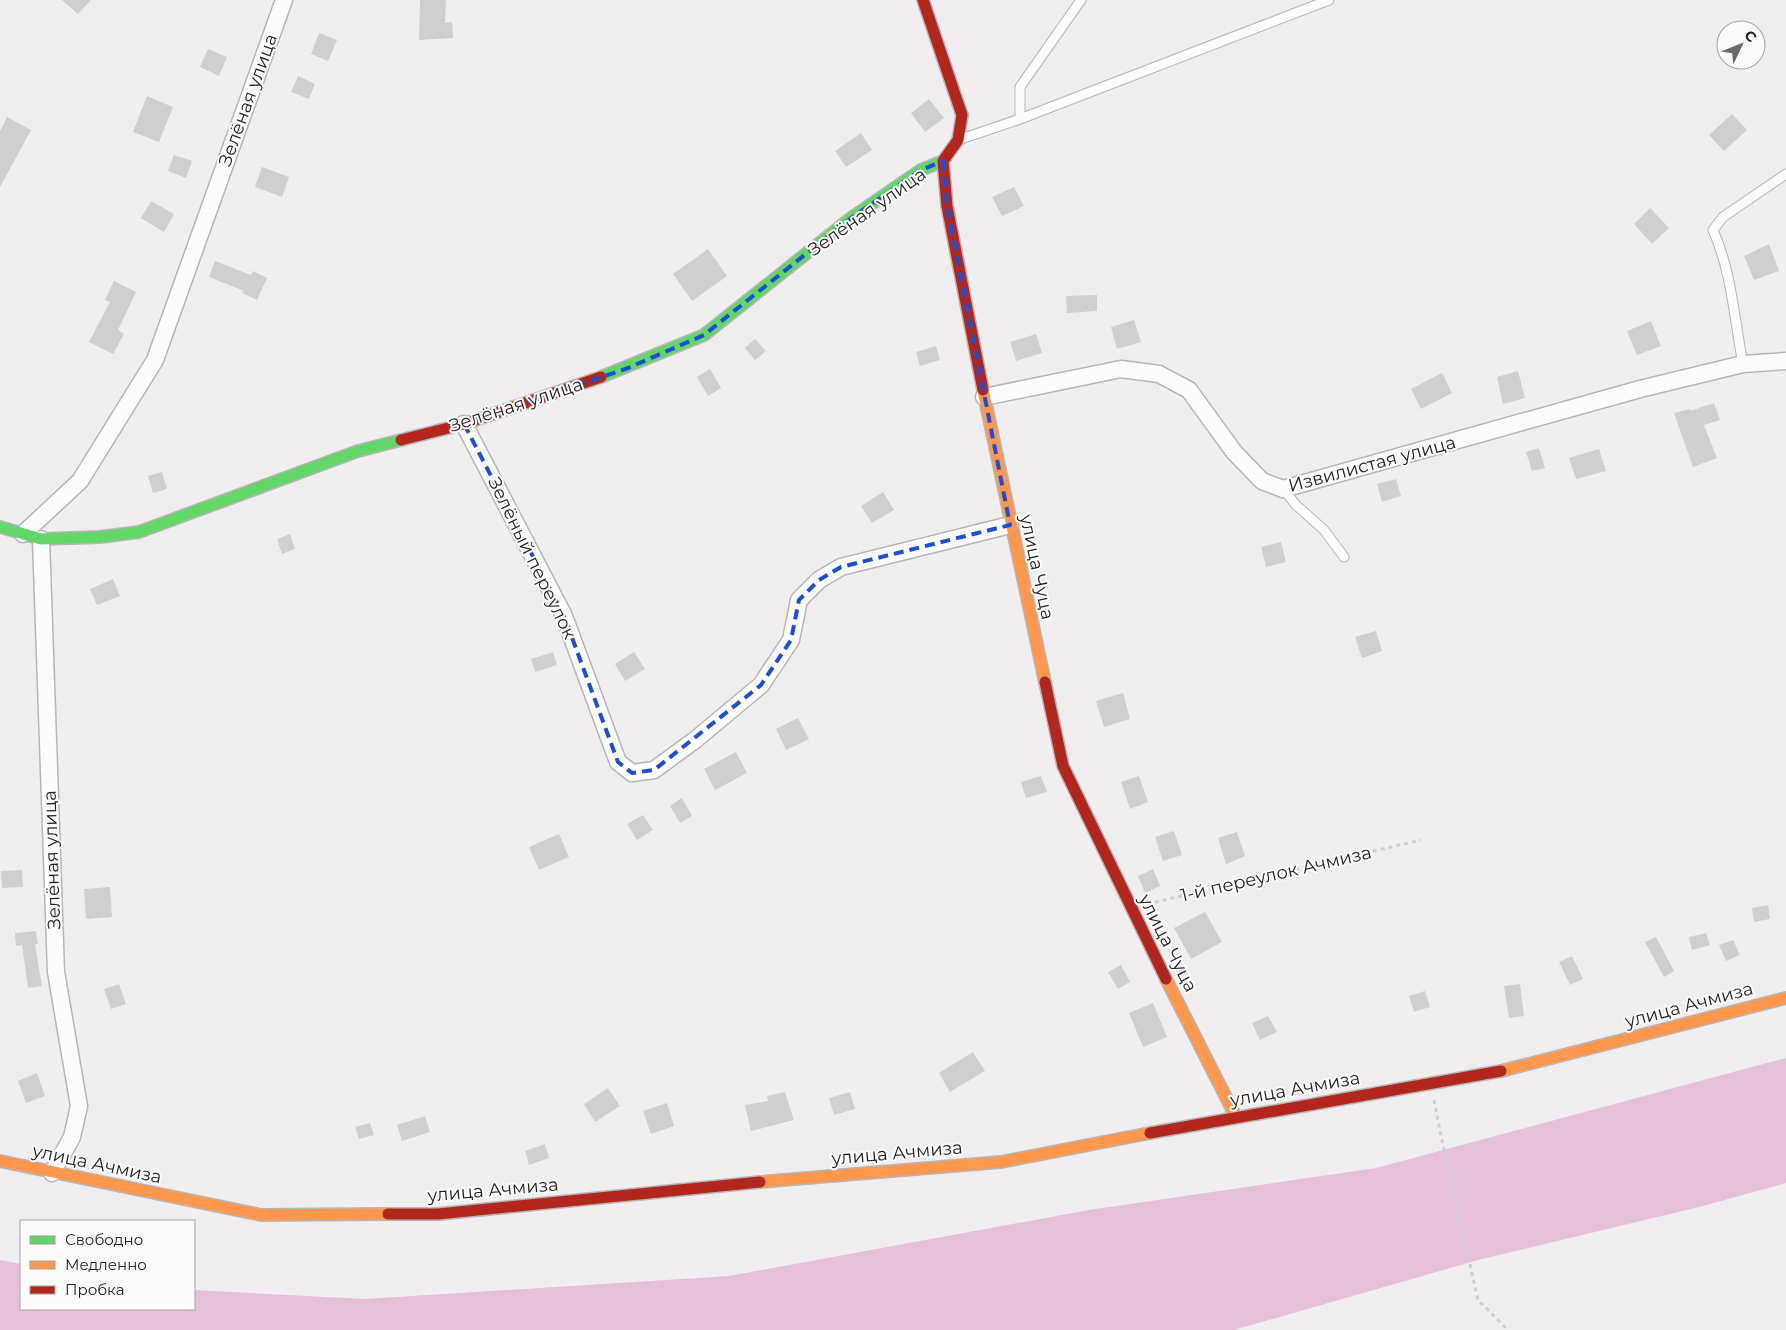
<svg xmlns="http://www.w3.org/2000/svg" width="1786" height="1330" font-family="Montserrat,sans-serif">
	<rect width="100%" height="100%" fill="#f0eeef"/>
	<path fill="#e5c0d9" d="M1786 1058V1183L1699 1207 1478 1260 1234 1330H0V1260L21 1264V1309H194V1290L365 1299 729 1276 1089 1210 1376 1168Z"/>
	<path fill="#d0cfd0" d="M62 0H91L78 14Z
		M420 0H446L445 23 452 22 453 38 419 40Z
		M319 33 337 40 328 61 311 54Z
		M208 49 227 57 219 76 200 67Z
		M298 76 315 84 309 99 291 92Z
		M147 96 173 107 159 142 133 132Z
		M929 99 944 118 925 132 911 113Z
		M1732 114 1747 130 1724 151 1709 135Z
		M7 117 31 130 0 187V131Z
		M861 133 872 150 846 167 835 151Z
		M174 155 192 161 186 178 168 171Z
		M262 167 289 177 282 197 255 187Z
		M1014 187 1024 206 1002 216 992 197Z
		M151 201 174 214 164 232 141 218Z
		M1650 208 1669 228 1652 244 1634 224Z
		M1769 244 1779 271 1754 280 1744 256Z
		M708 249 727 276 692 301 673 274Z
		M215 261 251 275 253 271 267 278 257 300 242 293 244 291 209 277Z
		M114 281 136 292 118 330 124 334 113 354 89 342 110 302 105 300Z
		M1097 295V311L1067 313 1066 296Z
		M1134 320 1141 342 1117 349 1111 327Z
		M1651 321 1661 346 1637 355 1627 331Z
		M1036 334 1042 353 1016 361 1010 342Z
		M755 339 766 351 755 360 745 348Z
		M936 346 940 360 920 366 916 352Z
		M710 369 721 388 708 396 697 377Z
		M1518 371 1525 398 1503 404 1497 377Z
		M1442 373 1452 393 1421 409 1411 389Z
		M1714 403 1720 420 1704 425 1717 458 1693 467 1674 413 1690 409V411Z
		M1539 448 1545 468 1532 471 1526 452Z
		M1599 449 1606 471 1576 479 1569 458Z
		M162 472 167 489 153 493 148 476Z
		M1396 479 1401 496 1382 502 1377 484Z
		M883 492 894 510 872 523 861 506Z
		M290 534 295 549 282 554 277 539Z
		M1281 542 1286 562 1266 567 1261 547Z
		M113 579 120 596 97 605 90 589Z
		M1376 631 1382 651 1362 658 1355 637Z
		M553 652 557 665 535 672 531 659Z
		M634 652 645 669 625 681 615 664Z
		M1123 693 1130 719 1104 727 1096 701Z
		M798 718 809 739 786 750 776 729Z
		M736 752 747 773 715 790 704 769Z
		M1041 776 1047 792 1026 798 1021 782Z
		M1139 776 1148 802 1130 809 1121 782Z
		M682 798 692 816 680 823 670 806Z
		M643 815 653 830 637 840 627 824Z
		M1174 831 1182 855 1163 861 1155 837Z
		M1237 832 1245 856 1226 864 1218 838Z
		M559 834 569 857 539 870 529 847Z
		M1153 869 1160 886 1145 893 1138 876Z
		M22 870 23 887 2 888 1 871Z
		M110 887 112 917 86 919 84 889Z
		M1768 905 1770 919 1754 922 1752 908Z
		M1205 912 1222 942 1191 959 1174 928Z
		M36 931 38 944H35L42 986 28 988 22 945 16 946 15 933Z
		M1706 933 1710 945 1692 950 1689 937Z
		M1656 937 1674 971 1664 977 1645 942Z
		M1733 940 1740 955 1726 961 1719 945Z
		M1572 956 1583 979 1570 985 1559 962Z
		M1121 965 1130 982 1118 989 1108 972Z
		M119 984 126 1004 111 1009 104 989Z
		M1520 984 1524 1016 1509 1018 1504 986Z
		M1425 991 1430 1007 1414 1012 1409 996Z
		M1153 1003 1167 1037 1143 1047 1129 1013Z
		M1268 1016 1277 1032 1260 1040 1252 1023Z
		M973 1052 985 1071 950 1092 939 1073Z
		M37 1073 45 1096 26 1103 18 1081Z
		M608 1088 620 1106 595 1122 584 1104Z
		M785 1092 794 1120 751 1131 745 1105 768 1101 767 1096Z
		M850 1092 855 1109 834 1115 829 1098Z
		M667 1103 674 1126 651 1134 643 1111Z
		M425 1116 430 1132 402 1141 397 1125Z
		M370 1123 374 1135 359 1139 355 1127Z
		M545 1144 549 1158 529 1165 525 1151Z"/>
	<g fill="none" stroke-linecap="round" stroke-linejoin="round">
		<defs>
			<path id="lane" d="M1020 119V87L1081 0
				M961 139 1020 119 1329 0
				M1743 364C1734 318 1732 273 1713 230L1723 217 1786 174
				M1283 489 1296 505 1324 530 1344 557"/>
			<path id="street" d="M984 397 1121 369 1159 374 1189 390 1234 452 1262 481 1283 489 1640 389 1743 364 1786 361
				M464 424 564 616 618 762 632 773 654 770 695 740 761 685 791 640 799 600 819 580 841 567 1010 525
				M23 534 80 481 155 360 284 0
				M41 539 56 972 79 1106 72 1137 52 1173"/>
			<path id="fast" d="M601 377 704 335 851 218 921 170 943 161
				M0 527 41 539 100 537 139 532 358 451 401 440"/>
			<path id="slow" d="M983 390 1045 682
				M1166 979 1236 1117
				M1501 1071 1786 998
				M0 1161 261 1215 388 1214
				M760 1182 1001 1162 1150 1133"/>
			<path id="jam" d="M923 0 962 115 958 140 943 161 947 206 983 390
				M401 440 464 424 601 377
				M1045 682 1063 766 1166 979
				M1150 1133 1501 1071
				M388 1214H438L760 1182"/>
		</defs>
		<use href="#lane" stroke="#b7b6b7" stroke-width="11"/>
		<use href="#street" stroke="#b7b6b7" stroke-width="19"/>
		<use href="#fast" stroke="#b7b6b7" stroke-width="14"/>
		<use href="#slow" stroke="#b7b6b7" stroke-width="14"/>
		<use href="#jam" stroke="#b7b6b7" stroke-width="14"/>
		<path stroke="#cfcfcf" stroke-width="3" stroke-dasharray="4 4" stroke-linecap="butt" d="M1147 904 1421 840
			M1434 1100 1441 1136 1478 1300 1508 1330"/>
		<use href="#lane" stroke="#fdfcfd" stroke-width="9"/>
		<use href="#street" stroke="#fdfcfd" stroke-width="16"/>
		<use href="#fast" stroke="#63d668" stroke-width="11"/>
		<use href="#slow" stroke="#ff974d" stroke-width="11"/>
		<use href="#jam" stroke="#b3261e" stroke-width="11"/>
	</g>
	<path fill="none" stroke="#1d4ed8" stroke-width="4" stroke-dasharray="10 6" stroke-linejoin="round" d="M943 161 947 206 1010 525 841 567 819 580 799 600 791 640 761 685 654 770 632 773 618 762 564 616 464 424 628 368 704 335 851 218 921 170Z"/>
	<g text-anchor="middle" stroke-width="4" stroke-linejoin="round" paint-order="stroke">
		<g font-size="18" fill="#232223" stroke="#fefbfd">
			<text transform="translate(248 100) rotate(-70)" y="6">Зелёная улица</text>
			<text transform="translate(867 212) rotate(-35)" y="6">Зелёная улица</text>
			<text transform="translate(516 405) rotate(-18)" y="6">Зелёная улица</text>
			<text transform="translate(1372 464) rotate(-15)" y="6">Извилистая улица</text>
			<text transform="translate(532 558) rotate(64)" y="6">Зелёный переулок</text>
			<text transform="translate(1037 567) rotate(78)" y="6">улица Чуца</text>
			<text transform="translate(52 860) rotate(-92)" y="6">Зелёная улица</text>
			<text transform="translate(1276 874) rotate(-13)" y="6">1-й переулок Ачмиза</text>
			<text transform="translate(1168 943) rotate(63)" y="6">улица Чуца</text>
			<text transform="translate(1689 1005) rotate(-15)" y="6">улица Ачмиза</text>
			<text transform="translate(1295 1089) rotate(-10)" y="6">улица Ачмиза</text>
			<text transform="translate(897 1153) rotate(-5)" y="6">улица Ачмиза</text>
			<text transform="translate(97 1164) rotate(12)" y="6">улица Ачмиза</text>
			<text transform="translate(493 1190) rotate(-5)" y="6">улица Ачмиза</text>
		</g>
	</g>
	<rect x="20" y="1220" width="175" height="90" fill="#fefbfd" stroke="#a6a4a6"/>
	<rect x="30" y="1236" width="25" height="8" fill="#63d668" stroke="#a6a4a6"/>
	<text x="65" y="1245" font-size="15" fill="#232223">Свободно</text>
	<rect x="30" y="1261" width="25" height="8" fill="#ff974d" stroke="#a6a4a6"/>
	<text x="65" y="1270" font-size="15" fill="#232223">Медленно</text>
	<rect x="30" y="1286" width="25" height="8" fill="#b3261e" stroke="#a6a4a6"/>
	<text x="65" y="1295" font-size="15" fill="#232223">Пробка</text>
	<g transform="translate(1741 45) rotate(47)"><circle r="24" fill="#fefbfd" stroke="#a6a4a6"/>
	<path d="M0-4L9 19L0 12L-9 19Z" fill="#6b696a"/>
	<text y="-8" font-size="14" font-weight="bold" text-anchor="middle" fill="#232223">С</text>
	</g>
</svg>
